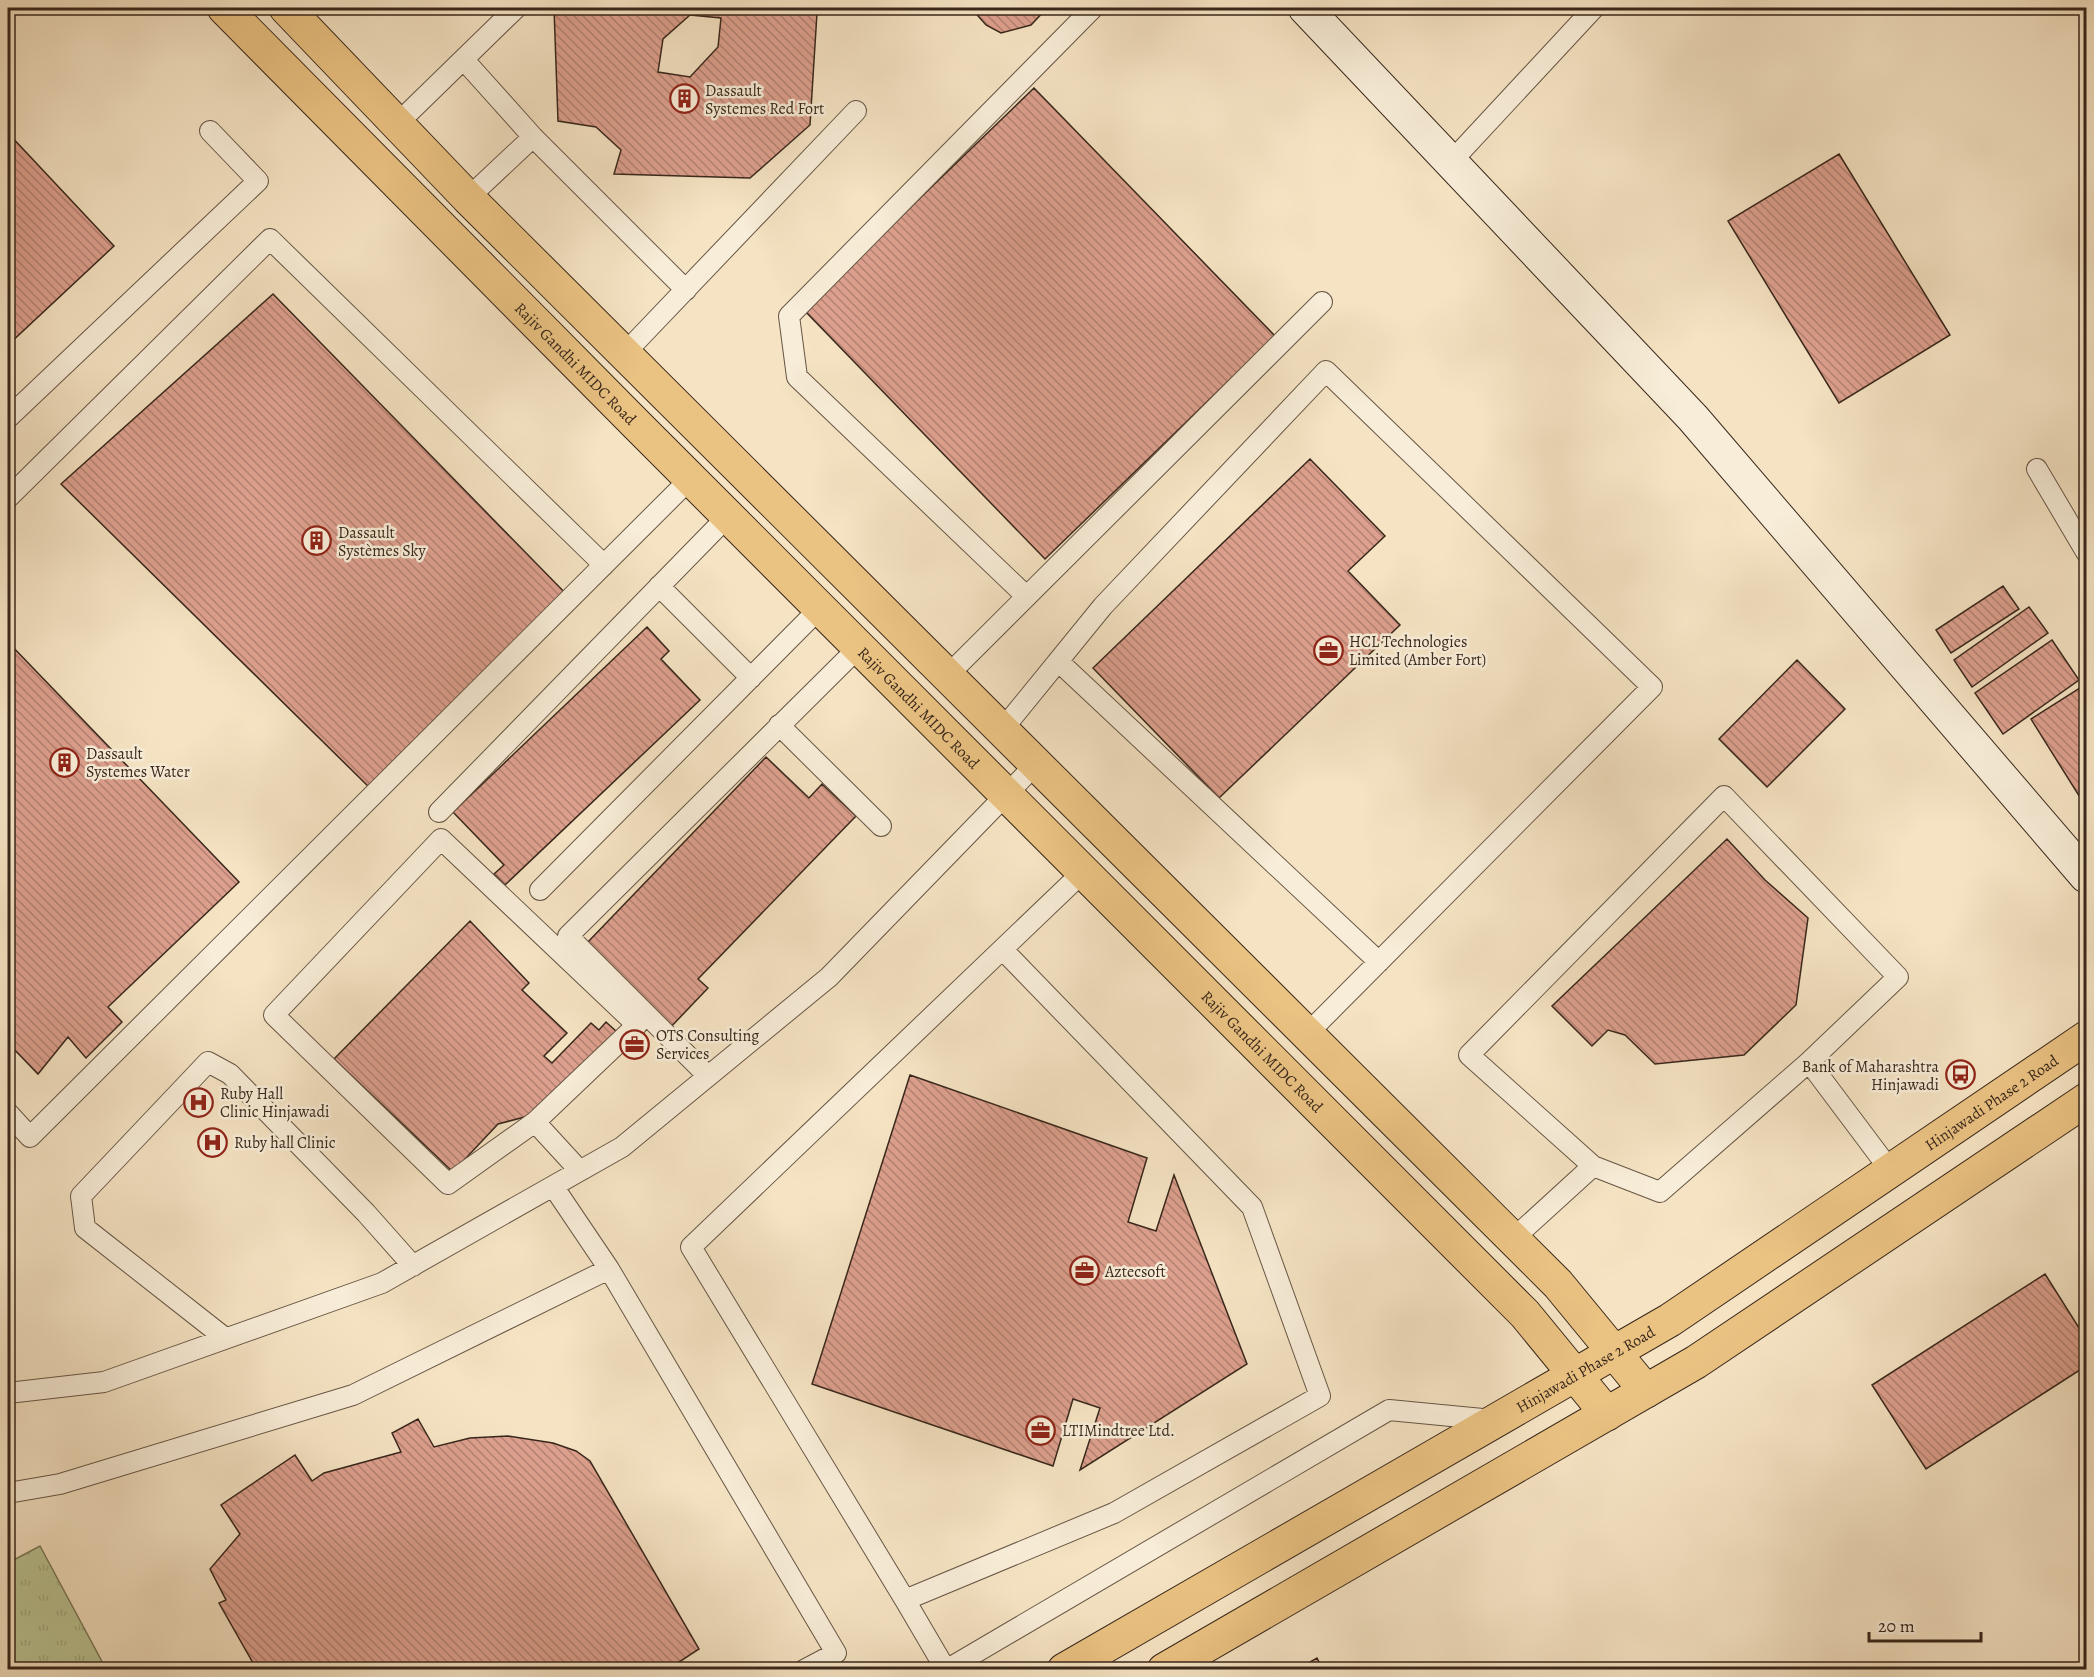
<svg xmlns="http://www.w3.org/2000/svg" width="2094" height="1677" font-family="Alegreya,serif">
	<defs>
		<pattern id="grass-tufts" width="24" height="20" patternUnits="userSpaceOnUse" patternTransform="scale(1.5)"><rect width="24" height="20" fill="#bbc494"/><path d="M3 7l-1-3M5 7V3M7 7l1-3M15 17l-1-3M17 17v-4M19 17l1-3" fill="none" stroke="#a2a87f"/></pattern>
		<pattern id="building-back-hatch" width="6" height="6" patternUnits="userSpaceOnUse" patternTransform="scale(1.5)"><rect width="6" height="6" fill="#dda08e"/><path d="M-1 5l2 2M0 0l6 6M5-1l2 2" fill="none" stroke="#b48273"/></pattern>
	</defs>
	<rect width="100%" height="100%" fill="#f5e3c3"/>
	<filter id="stains"><feTurbulence type="fractalNoise" baseFrequency=".00333" numOctaves="4"/><feColorMatrix values="0 0 0 0 .2 0 0 0 0 .09 0 0 0 0 .02 0 0 0 .5 -.17"/></filter>
	<radialGradient id="worn" r=".72"><stop offset=".6" stop-color="#630" stop-opacity="0"/><stop offset="1" stop-color="#630" stop-opacity=".3"/></radialGradient>
	<path fill="url(#grass-tufts)" stroke="#7a7658" stroke-width="1.5" d="M40 1546 106 1669H8V1563Z"/>
	<path fill="url(#building-back-hatch)" stroke="#38271b" stroke-width="1.5" fill-rule="evenodd" d="M554 8H801L802 12 817 13 810 125 750 178 614 174 621 150 596 127 558 121ZM690 15 721 18 718 47 690 77 658 72 663 39Z
		M971 8H1047L1031 25 1001 33 986 25Z
		M1034 88 1275 336 1045 559 804 310Z
		M8 133 114 246 8 345Z
		M1839 154 1950 335 1839 403 1728 221Z
		M273 294 571 599 375 793 61 484Z
		M1310 459 1385 536 1348 571 1400 625 1219 798 1093 668Z
		M2003 586 2019 609 1951 653 1936 630Z
		M2029 607 2048 633 1972 687 1954 660Z
		M647 627 669 651 661 659 700 700 505 885 494 874 504 865 453 812Z
		M2052 640 2079 680 2003 734 1975 693Z
		M8 642 239 882 108 1007 122 1022 86 1058 68 1037 38 1074 8 1043Z
		M1797 660 1845 709 1767 787 1719 739Z
		M2086 684V807L2031 719Z
		M766 757 809 798 822 784 856 816 698 979 708 988 667 1031 586 944Z
		M1727 839 1765 880 1808 918 1796 1005 1744 1055 1655 1064 1625 1035 1608 1030 1592 1046 1552 1006Z
		M470 921 529 983 522 990 567 1033 544 1056 552 1063 591 1023 599 1030 606 1022 617 1032 540 1113 498 1124 453 1172 334 1059Z
		M910 1075 1147 1158 1128 1222 1156 1231 1174 1175 1247 1364 1080 1470 1100 1408 1073 1399 1053 1466 812 1384Z
		M2045 1274 2086 1339V1366L1926 1469 1872 1385Z
		M418 1419 434 1447 470 1438 508 1436 553 1443 576 1451 590 1461 699 1649 667 1670H257L219 1603 226 1600 210 1569 240 1534 221 1505 295 1455 312 1481 324 1473 401 1452 392 1433Z
		M1317 1658 1323 1670H1296Z"/>
	<g fill="none" stroke-linecap="round" stroke-linejoin="round">
		<defs>
			<path id="lane" d="M464 60 533 137 686 290
				M398 123 516 8
				M1450 163 1594 8
				M468 198 533 137
				M624 354 856 111
				M8 418 258 181 210 131
				M2037 469 2086 552
				M8 498 270 239 604 565
				M659 586 751 678
				M1026 596 797 377 789 316 1093 8
				M1058 661 1379 962
				M947 676 1322 302
				M779 725 881 826
				M1002 730 1103 606 1326 371 1652 687 1307 1034
				M1724 796 1898 977 1809 1062 1660 1192 1593 1166 1469 1055Z
				M439 812 728 516
				M540 890 820 608
				M1004 951 1252 1207 1320 1396 1114 1513 905 1600 691 1247 1084 871
				M1809 1062 1890 1170
				M708 1076 568 936 859 647
				M8 1113 30 1137 691 478
				M535 1122 637 1025 441 839 274 1015 448 1184 535 1122 580 1171
				M553 1186 609 1269 836 1653 804 1670
				M1513 1239 1593 1166
				M225 1338 85 1228 81 1196 208 1062 230 1074 366 1213 413 1266
				M8 1393 104 1382 382 1283 622 1147 829 977 1036 764
				M8 1493 60 1484 353 1395 609 1269
				M905 1600 946 1670
				M946 1670 1389 1410 1493 1420"/>
			<path id="secondary" d="M1305 8 1693 418 2086 876"/>
			<g id="primary">
				<path id="s1" d="M224 8 636 424 1525 1314 1607 1414"/>
				<path d="M286 8 468 198 1558 1284 1646 1391"/>
				<path id="s2" d="M1064 1670 1670 1320 2086 1038"/>
				<path d="M1164 1670 1696 1362 2086 1100"/>
			</g>
		</defs>
		<use href="#lane" stroke="#675645" stroke-width="22"/>
		<use href="#secondary" stroke="#38271b" stroke-width="35"/>
		<use href="#primary" stroke="#38271b" stroke-width="35"/>
		<use href="#lane" stroke="#f8edd8" stroke-width="20"/>
		<use href="#secondary" stroke="#f8edd8" stroke-width="33"/>
		<use href="#primary" stroke="#eac282" stroke-width="33"/>
	</g>
	<defs>
		<symbol id="building-ring" viewBox="-11 -11 22 22"><circle r="9.5" fill="#f8edd8" stroke="#8f2418" stroke-width="1.5"/><path d="M-4-6H4V6H1V3H-1V6H-4ZM-2.5-4.3h1.7v1.8h-1.7ZM.8-4.3h1.7v1.8H.8ZM-2.5-1h1.7V.8h-1.7ZM.8-1h1.7V.8H.8Z" fill="#8f2418"/></symbol>
		<symbol id="office-ring" viewBox="-11 -11 22 22"><circle r="9.5" fill="#f8edd8" stroke="#8f2418" stroke-width="1.5"/><path d="M-6-3h4V-5.5h4V-3h4V5H-6ZM-1-4.5V-3h2v-1.5ZM-6 0V1H6V0Z" fill="#8f2418"/></symbol>
		<symbol id="bus-ring" viewBox="-11 -11 22 22"><circle r="9.5" fill="#f8edd8" stroke="#8f2418" stroke-width="1.5"/><path d="M-5-6H5V4H4V6H2V4H-2V6H-4V4H-5ZM-3.5-4V0h7V-4ZM-3.5 1.2v1.5H-2V1.2ZM2 1.2v1.5H3.5V1.2Z" fill="#8f2418"/></symbol>
		<symbol id="hospital-ring" viewBox="-11 -11 22 22"><circle r="9.5" fill="#f8edd8" stroke="#8f2418" stroke-width="1.5"/><path d="M-5-5h3v3.5h4V-5h3V5h-3V1.5h-4V5h-3Z" fill="#8f2418"/></symbol>
	</defs>
	<g fill-rule="evenodd">
		<use href="#building-ring" x="668" y="82" width="33" height="33"/>
		<use href="#building-ring" x="300" y="524" width="33" height="33"/>
		<use href="#office-ring" x="1312" y="634" width="33" height="33"/>
		<use href="#building-ring" x="48" y="746" width="33" height="33"/>
		<use href="#office-ring" x="618" y="1028" width="33" height="33"/>
		<use href="#bus-ring" x="1944" y="1058" width="33" height="33"/>
		<use href="#hospital-ring" x="182" y="1086" width="33" height="33"/>
		<use href="#hospital-ring" x="196" y="1126" width="33" height="33"/>
		<use href="#office-ring" x="1068" y="1254" width="33" height="33"/>
		<use href="#office-ring" x="1024" y="1414" width="33" height="33"/>
	</g>
	<g text-anchor="middle" stroke-width="5" stroke-linejoin="round" paint-order="stroke">
		<g font-size="16" fill="#38271b" stroke="#f8edd8" text-anchor="start">
			<text x="705" y="96">Dassault<tspan x="705" dy="18">Systemes Red Fort</tspan></text>
			<text x="338" y="538">Dassault<tspan x="338" dy="18">Systèmes Sky</tspan></text>
			<text x="1349" y="647">HCL Technologies<tspan x="1349" dy="18">Limited (Amber Fort)</tspan></text>
			<text x="86" y="759">Dassault<tspan x="86" dy="18">Systemes Water</tspan></text>
			<text x="656" y="1041">OTS Consulting<tspan x="656" dy="18">Services</tspan></text>
			<text x="1939" y="1072" text-anchor="end">Bank of Maharashtra<tspan x="1939" dy="18">Hinjawadi</tspan></text>
			<text x="220" y="1099">Ruby Hall<tspan x="220" dy="18">Clinic Hinjawadi</tspan></text>
			<text x="234" y="1148">Ruby hall Clinic</text>
			<text x="1105" y="1277">Aztecsoft</text>
			<text x="1062" y="1436">LTIMindtree Ltd.</text>
		</g>
		<g font-size="16" fill="#38271b" stroke="#f8edd8">
			<text dy="6" stroke="none"><textPath href="#s1" startOffset="500">Rajiv Gandhi MIDC Road</textPath></text>
			<text dy="6" stroke="none"><textPath href="#s1" startOffset="986">Rajiv Gandhi MIDC Road</textPath></text>
			<text dy="6" stroke="none"><textPath href="#s1" startOffset="1472">Rajiv Gandhi MIDC Road</textPath></text>
			<text dy="6" stroke="none"><textPath href="#s2" startOffset="1088">Hinjawadi Phase 2 Road</textPath></text>
			<text dy="6" stroke="none"><textPath href="#s2" startOffset="602">Hinjawadi Phase 2 Road</textPath></text>
		</g>
	</g>
	<rect width="2094" height="1677" fill="none" stroke="#f5e3c3" stroke-width="30"/>
	<rect x="9" y="9" width="2076" height="1659" fill="none" stroke="#38271b" stroke-width="3"/>
	<rect x="15" y="15" width="2064" height="1647" fill="none" stroke="#38271b" stroke-width="1.5"/>
	<path d="M1869 1632v9h112v-9" fill="none" stroke="#38271b" stroke-width="3"/>
	<text x="1878" y="1632" font-size="18" fill="#38271b" stroke="#f8edd8" stroke-width="4.5" paint-order="stroke">20 m</text>
	<rect width="100%" height="100%" filter="url(#stains)"/>
	<rect width="100%" height="100%" fill="url(#worn)"/>
</svg>
